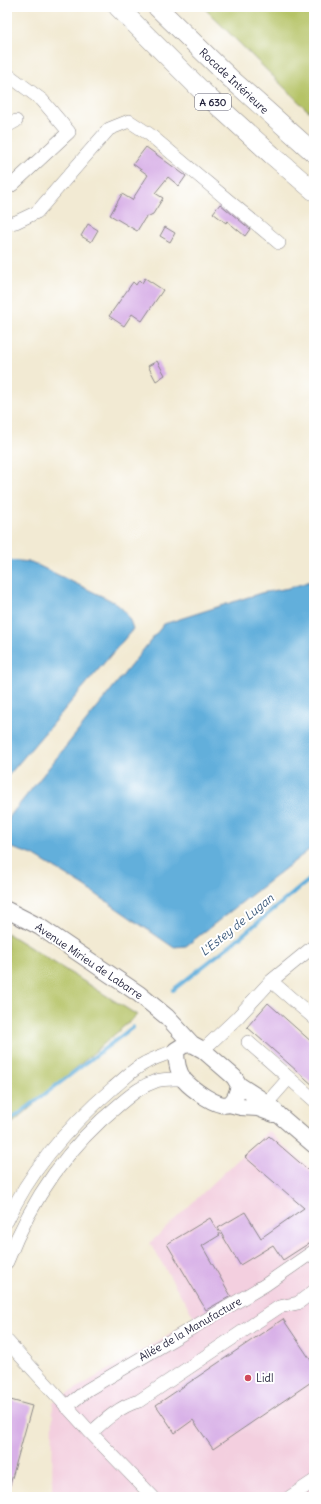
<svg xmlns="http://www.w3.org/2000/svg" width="321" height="1504" font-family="Delius,sans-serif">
	<rect width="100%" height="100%" fill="#fff"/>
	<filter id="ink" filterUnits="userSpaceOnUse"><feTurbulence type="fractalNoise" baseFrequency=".025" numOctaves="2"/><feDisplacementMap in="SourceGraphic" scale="8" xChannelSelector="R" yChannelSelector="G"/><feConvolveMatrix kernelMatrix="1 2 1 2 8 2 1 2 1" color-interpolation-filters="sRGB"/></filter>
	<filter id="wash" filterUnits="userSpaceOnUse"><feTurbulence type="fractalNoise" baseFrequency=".012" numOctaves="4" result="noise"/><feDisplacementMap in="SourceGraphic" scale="16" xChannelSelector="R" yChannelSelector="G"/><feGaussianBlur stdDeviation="0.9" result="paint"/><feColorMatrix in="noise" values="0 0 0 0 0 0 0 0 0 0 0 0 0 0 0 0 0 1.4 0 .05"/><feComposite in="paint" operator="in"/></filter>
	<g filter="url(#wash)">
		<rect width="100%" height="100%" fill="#f2ead3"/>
		<path fill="#f3cfdf" d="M268 1131 314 1172V1497H52L53 1402 195 1319 150 1243Z"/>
		<path fill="#b5c366" stroke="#6c7250" d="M203 7H314V115L305 108Z
			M7 933 137 1015 7 1128Z"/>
		<path fill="#62afdb" stroke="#42688b" d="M7 560 31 562 110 600C123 607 129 615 133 629L7 777Z
			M314 580V846L186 946 173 947 84 886 33 855 9 847C6 836 6 825 10 816L164 624 261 593 289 588Z"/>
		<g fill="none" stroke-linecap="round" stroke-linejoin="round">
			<path stroke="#62afdb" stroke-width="4" d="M173 990 229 946 314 876
				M7 1123 133 1027"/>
		</g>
		<g id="blocks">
			<path fill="#d8b0e7" d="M146 147 186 176 179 186 168 177 155 193 163 198 153 214 145 218 137 231 110 215 122 194 132 200 148 175 133 164Z
				M220 204 250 229 245 236 227 221 226 223 213 213Z
				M88 224 98 230 91 242 81 236Z
				M165 227 175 233 170 242 160 236Z
				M145 278 163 290 142 321 132 314 124 326 109 316 133 282 136 285 139 280 142 283Z
				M157 361 165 375 156 381 148 366Z
				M268 1003 314 1044V1086L247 1027Z
				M269 1136 314 1175V1240L283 1260 273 1245 240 1265 218 1228 245 1212 261 1238 304 1208 245 1157Z
				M210 1218 220 1235 202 1246 231 1296 206 1310 167 1244Z
				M283 1319 314 1365V1380L213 1449 193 1420 175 1433 156 1405Z
				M7 1399 32 1406 10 1485H7Z"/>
		</g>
	</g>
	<g filter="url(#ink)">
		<use href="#blocks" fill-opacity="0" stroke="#8a8687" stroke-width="1"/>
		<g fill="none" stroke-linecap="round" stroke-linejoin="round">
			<defs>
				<path id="minor" d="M7 74 42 100 69 132 12 185 7 183
					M7 126 16 121
					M7 224 16 222 37 212 109 129 129 121 149 134 279 243
					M314 946 271 981 314 1018
					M248 1042 314 1100
					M203 1050 237 1018 271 981
					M267 1103 289 1078
					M7 1221C31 1168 70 1125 113 1088 123 1080 133 1069 145 1063 154 1058 165 1055 176 1050
					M7 1262C31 1200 68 1146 120 1104 131 1095 141 1086 156 1081 164 1078 174 1079 183 1079
					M7 1341 91 1433 153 1497
					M66 1407 87 1390 265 1285 314 1251
					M91 1433C105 1420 120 1406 139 1401L279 1307 298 1303 314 1291
					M290 1497 314 1481"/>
				<path id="major" d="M7 910 40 927 139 994 167 1017 192 1044 203 1050 234 1077 239 1085C238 1091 235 1101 229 1104 218 1109 191 1088 184 1080 177 1071 176 1060 176 1050L184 1045 192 1044
					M239 1085 267 1103 279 1115 314 1145
					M229 1104 241 1107 258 1108 274 1114"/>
				<path id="highway" d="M118 7 208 97 272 155 314 191
					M157 7 230 78 314 153"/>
			</defs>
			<use href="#minor" stroke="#8a8687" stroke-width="14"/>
			<use href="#major" stroke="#8a8687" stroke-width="18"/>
			<use href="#highway" stroke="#8a8687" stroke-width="20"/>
			<use href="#minor" stroke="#fff" stroke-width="13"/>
			<use href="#major" stroke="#fff" stroke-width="16"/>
			<use href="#highway" stroke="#fff" stroke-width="19"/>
		</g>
	</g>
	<circle fill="#d1495b" stroke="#fff" stroke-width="1.5" cx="248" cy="1378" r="4"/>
	<g text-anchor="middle" stroke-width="4" stroke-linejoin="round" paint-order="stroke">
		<rect fill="#fff" stroke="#646476" stroke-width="1" x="195" y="94" width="36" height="16" rx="3"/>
		<g font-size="10" font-weight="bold" fill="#22223b">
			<text x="213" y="106">A 630</text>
		</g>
		<g font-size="11" fill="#22223b" stroke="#fff">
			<text transform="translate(234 81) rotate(43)" y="4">Rocade Intérieure</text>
			<text transform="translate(89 961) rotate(34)" y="4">Avenue Mirieu de Labarre</text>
			<text transform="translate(190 1329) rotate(-30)" y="4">Allée de la Manufacture</text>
		</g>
		<g font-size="11" fill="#22223b" stroke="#fff" text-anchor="start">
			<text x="256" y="1382">Lidl</text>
		</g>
		<g font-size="12" font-style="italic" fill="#3c5a7b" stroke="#fff">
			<text transform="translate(237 925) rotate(-39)" y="4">L'Estey de Lugan</text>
		</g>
	</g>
	<rect width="321" height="1504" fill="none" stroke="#fff" stroke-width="24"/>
</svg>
